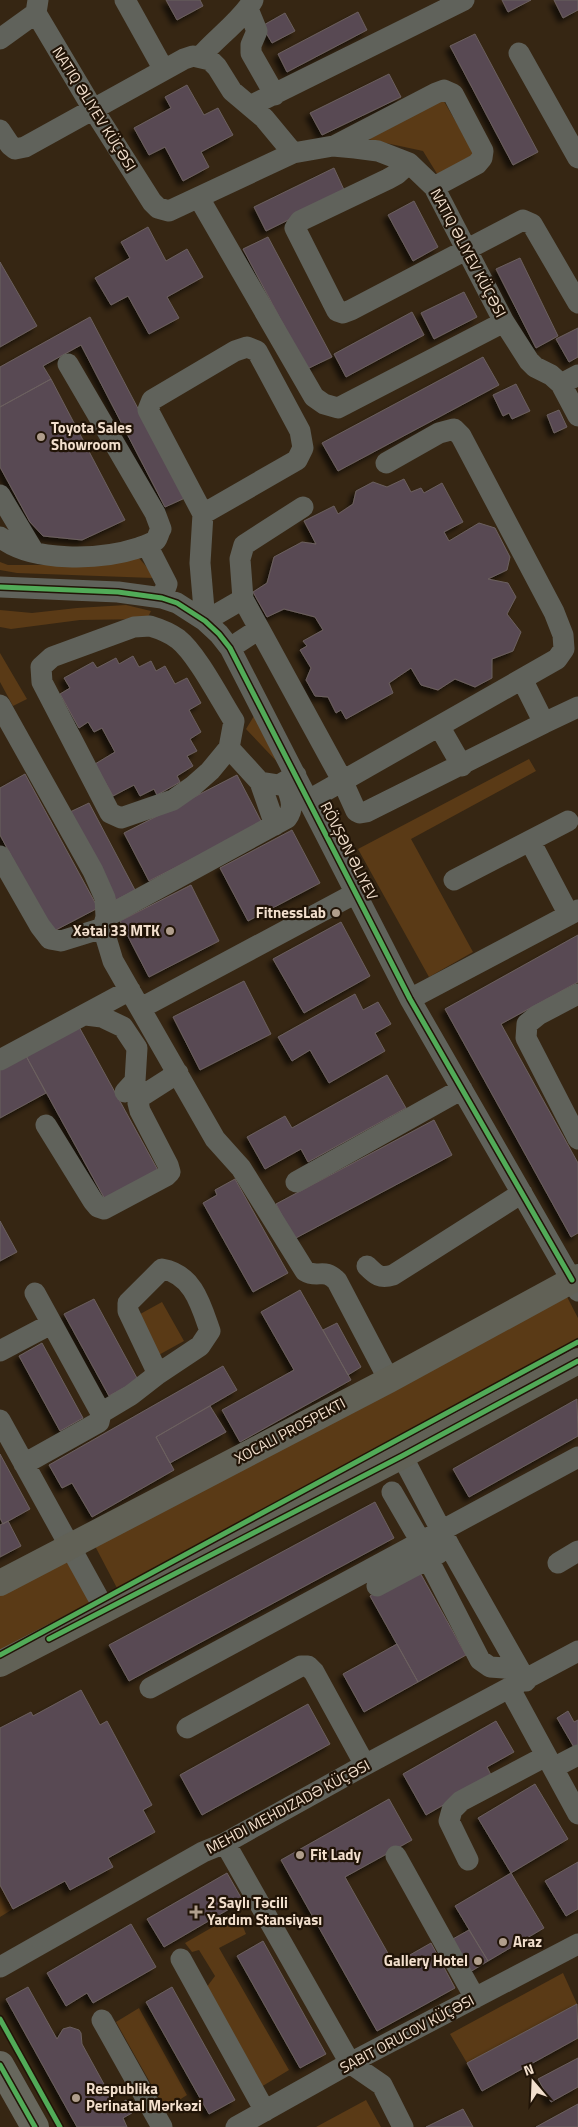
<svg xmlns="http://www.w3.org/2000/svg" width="578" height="2127" font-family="'Titillium Web',sans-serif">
	<defs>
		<filter id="shadow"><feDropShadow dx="-4.5" dy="4.5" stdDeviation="2.5" flood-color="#0009"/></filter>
	</defs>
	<rect width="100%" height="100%" fill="#362613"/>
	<path fill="#5a3a16" d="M442 98 476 156 439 177 423 151 367 139Z
		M138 557 151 572 153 578 17 573 0 570V562L8 565H104Z
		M126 605 151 611 147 619 80 620 11 629 0 627V610L32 613 77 608Z
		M0 653 27 699 13 706 0 682Z
		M254 716 283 768 246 729Z
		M529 759 536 771 411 839 473 952 429 977 358 849Z
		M565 1293 578 1318V1341L117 1588 95 1546Z
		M162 1302 184 1341 155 1357 133 1318Z
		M69 1559 92 1603 0 1652V1595Z
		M0 1885 13 1909 0 1917Z
		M237 1913 246 1934 219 1948 289 2070 261 2087 206 1988 215 1976 199 1950 192 1952 185 1943Z
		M563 1973 577 2004 467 2063 450 2034Z
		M139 2008 187 2095 165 2109 116 2022Z
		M366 2100 381 2127H316Z"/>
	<path fill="#594952" stroke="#6b605f" filter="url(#shadow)" d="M166 0H200L203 6 177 20Z
		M502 0H531L508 12Z
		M554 0H578V10L563 18Z
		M358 12 367 30 287 72 278 54Z
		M285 13 295 31 272 43 262 26Z
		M475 34 538 152 513 165 450 46Z
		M389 74 401 97 322 135 310 113Z
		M187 85 204 115 218 108 233 135 201 152 209 167 183 181 165 147 149 155 134 128 171 108 165 97Z
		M334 168 345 192 266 231 254 207Z
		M414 201 438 247 413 261 388 215Z
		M148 227 166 261 187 249 203 277 167 297 179 318 149 334 128 296 111 305 95 278 130 258 121 242Z
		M268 237 332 357 307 369 243 249Z
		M520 258 558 336 536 348 496 269Z
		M0 262 37 326 0 347Z
		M464 292 477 317 434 339 421 313Z
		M412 312 424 335 346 377 334 354Z
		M90 317 185 498 165 507 81 345 43 366 51 379 0 407V367Z
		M578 328V357L569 362 556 339Z
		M483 357 499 385 338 471 322 443Z
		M51 379 125 520 82 540 43 536 30 522 0 467V407Z
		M516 384 530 411 512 419 509 413 503 416 493 395Z
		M559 410 567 427 554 433 547 415Z
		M404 479 411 492 421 488 424 493 442 483 463 522 444 532 449 541 479 523 495 528 510 557 507 570 488 579 508 583 516 597 507 614 521 632 513 651 492 659V678L475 687 455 679 438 690 421 685 411 668 389 683 393 693 346 719 341 710 336 713 328 697 315 696 306 680 311 668 300 650 307 646 303 641 323 630 315 617 284 609 267 617 253 592 267 583 274 557 302 542 316 544 304 521 334 506 338 514 353 504 356 491 373 482 387 487Z
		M133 656 139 667 151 661 156 671 165 666 175 684 187 678 201 703 189 710 201 732 190 739 197 751 187 756 193 766 177 776 180 782 157 795 154 789 140 796 134 785 113 796 95 764 115 752 102 728 94 732 88 722 79 728 60 694 70 688 64 678 93 662 97 668 116 658 119 664Z
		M25 774 98 908 52 932 0 835V788Z
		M237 775 262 823 149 881 124 833Z
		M89 803 135 890 116 900 70 812Z
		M292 830 320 883 248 921 220 868Z
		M191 885 219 941 149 977 120 921Z
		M341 922 370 976 304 1013 273 959Z
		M578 935V982L501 1024 578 1163V1233L571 1237 445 1009Z
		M244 981 271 1034 200 1070 173 1017Z
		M355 994 363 1010 378 1002 391 1024 375 1033 385 1051 329 1083 310 1050 292 1061 278 1037Z
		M78 1025 160 1174 107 1203 25 1054Z
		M25 1054 46 1093 0 1118V1068Z
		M387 1075 406 1108 308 1162 301 1149 265 1169 247 1137 285 1116 292 1128Z
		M434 1120 452 1155 294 1239 276 1204Z
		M235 1179 288 1273 253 1292 203 1203 217 1195 215 1190Z
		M0 1221 17 1252 0 1261Z
		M300 1290 351 1380 240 1442 222 1410 294 1370 261 1312Z
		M94 1299 138 1380 109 1396 64 1314Z
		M337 1323 361 1367 348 1375 323 1330Z
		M42 1343 83 1418 60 1431 19 1356Z
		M223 1366 237 1390 156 1437 174 1470 92 1517 72 1483 62 1488 49 1465Z
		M577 1399 578 1436 469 1497 453 1469Z
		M210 1406 226 1432 170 1463 156 1437Z
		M0 1454 30 1509 3 1524 0 1518Z
		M375 1502 394 1538 129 1681 109 1645Z
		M8 1521 21 1546 0 1557V1525Z
		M418 1569 466 1655 418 1682 370 1596Z
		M397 1644 418 1682 364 1712 343 1674Z
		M81 1690 100 1725 107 1721 152 1805 143 1810 155 1832 108 1858 113 1867 70 1890 65 1881 13 1909 0 1885V1728L31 1712 33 1716Z
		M308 1704 330 1744 202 1815 180 1775Z
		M568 1711 574 1722 578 1720V1747L575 1749 557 1718Z
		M496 1721 514 1752 487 1767 492 1777 426 1815 403 1774Z
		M535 1784 568 1839 511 1873 478 1818Z
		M389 1799 412 1840 345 1877 394 1964 431 1943 455 1988 377 2031 281 1860Z
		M578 1862V1909L566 1916 545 1881Z
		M227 1873 243 1901 164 1947 147 1919Z
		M511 1873 544 1928 488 1961 455 1906Z
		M131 1924 156 1967 93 2003 87 1993 66 2006 47 1973Z
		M469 1930 488 1961 470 1972 451 1940Z
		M263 1941 326 2054 300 2068 237 1956Z
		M28 1987 57 2039 63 2029 70 2027 79 2030 81 2033 82 2044 116 2106 126 2100 132 2113 123 2118 127 2127H77L6 1999Z
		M172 1987 235 2100 209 2114 146 2002Z
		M577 2004 578 2038 482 2091 467 2063Z
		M578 2058V2087L551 2102 538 2079Z
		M578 2104V2127H536Z
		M463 2109 473 2127H426Z"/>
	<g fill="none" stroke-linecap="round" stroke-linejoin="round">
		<path stroke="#60625b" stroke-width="21" d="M38 0 36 13 93 109 152 202 158 208 169 211 293 153 333 146 355 148 378 151 409 163 434 187 504 322 529 361 535 367 551 375 561 384 578 416
			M125 0 164 70
			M248 9 257 31 251 45V53L275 95
			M0 39 36 13
			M519 53 578 158
			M200 57C215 39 243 19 253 0
			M250 106 464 0
			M0 130 10 145 15 149 25 147 184 59 193 56 210 60 217 67 232 91 264 118 293 153
			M334 146 436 93 444 90 453 94 483 151 482 158 477 164 434 187
			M409 163 397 174 388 179 300 221 295 228 337 311 343 313 351 310 523 220 532 224 578 303
			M199 198 314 397 324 404 338 408 504 322
			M561 384 578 375
			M0 495 34 552
			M303 507 244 545 240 559 243 599 342 780 356 811 360 813 366 812 544 723 522 679
			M203 514 297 460 303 448 300 431 257 351 247 347 235 351 152 400 148 410 203 514 200 563 205 621 243 599
			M0 537C32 563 101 560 138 548 144 546 151 544 156 540 158 537 159 532 161 529L155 513 68 364
			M147 545 167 584 162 598
			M0 587 118 592 162 598 177 603 205 621 219 634 230 648 410 999 578 1291
			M150 626C160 629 170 633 178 639 197 654 220 699 234 721L229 748 210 771 193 786 173 800 121 818 110 813 42 682 41 667 52 657 134 627Z
			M230 648 259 629
			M0 705 93 871 105 898 106 917 103 928 113 961 215 1139 241 1168 305 1271C318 1279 324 1267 337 1281L389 1380
			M544 723 578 707
			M439 726 462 766
			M229 748 260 782 279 785 296 775
			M260 782 275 825
			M309 800 557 659 564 649 563 635 554 612 461 436 454 429 439 433 386 463
			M530 841 569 915
			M0 856 40 926 50 939 61 941 103 928
			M454 880 568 821
			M106 917 287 818C296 806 289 795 285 782
			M578 994 538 1015 527 1024 526 1038 578 1139
			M410 999 578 910
			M141 1008 356 893
			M86 1015 102 1017 123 1027 137 1048 135 1081 125 1092
			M0 1060 130 990
			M46 1125 93 1201 98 1207 104 1209 166 1176 170 1172 168 1165 140 1111 138 1103 142 1096 178 1073
			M296 1182 462 1089
			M367 1266C376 1275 380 1279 393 1275L522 1193
			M162 1269C193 1274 201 1305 210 1331L200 1346 158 1374 128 1311V1303Z
			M0 1351 51 1324
			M101 1413 131 1395 158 1374
			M0 1420 105 1610
			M402 1456 450 1547 526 1681
			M24 1464 99 1422 101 1413 35 1293
			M392 1492 421 1542
			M428 1559 480 1660 490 1667 519 1669
			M558 1563 578 1551
			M377 1586 439 1553
			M150 1688 578 1457
			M510 1689 578 1814
			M187 1728 301 1666H308L314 1672 365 1765
			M553 1768 578 1755
			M225 1843 350 2063 382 2085 403 2127
			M396 1856 475 1998
			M468 1860 449 1821 452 1810 461 1801 546 1756
			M181 1959 265 2111
			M0 1967 203 1852 225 1843 365 1765 578 1651
			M102 2020 162 2127
			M236 2127 350 2063 578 1944"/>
		<path stroke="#616156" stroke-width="26" d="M0 1583 389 1380 578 1277
			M0 1664 402 1456 578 1361"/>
		<path stroke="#67675d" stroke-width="28" d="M0 2065 35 2127"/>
		<defs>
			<path id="cycleway" d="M0 587 118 592 162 598 177 603 205 621 219 634 230 648 410 999 572 1280
				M49 1639 402 1456 578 1361
				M0 1655 578 1342
				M0 2019 60 2127
				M0 2065 35 2127"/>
		</defs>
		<use href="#cycleway" stroke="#211407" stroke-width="8"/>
		<use href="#cycleway" stroke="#51ab58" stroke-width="5"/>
	</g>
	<g fill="#b09e8c" stroke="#211407" stroke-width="2">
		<circle cx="41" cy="437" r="5"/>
		<circle cx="336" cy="913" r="5"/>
		<circle cx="170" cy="931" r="5"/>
		<circle cx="300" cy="1855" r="5"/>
		<path d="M193.5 1904.5h5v5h5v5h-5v5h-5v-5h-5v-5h5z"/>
		<circle cx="503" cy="1942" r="5"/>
		<circle cx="478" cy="1961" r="5"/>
		<circle cx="76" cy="2098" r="5"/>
	</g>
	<g text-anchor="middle" stroke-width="4.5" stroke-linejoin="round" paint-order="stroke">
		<g font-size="15" fill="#f2dfcd" stroke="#211407">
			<text transform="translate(94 109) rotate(58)" y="5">NATIQ ƏLIYEV KÜÇƏSI</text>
			<text transform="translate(468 253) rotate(62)" y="5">NATIQ ƏLIYEV KÜÇƏSI</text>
			<text transform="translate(349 851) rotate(63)" y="5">RÖVŞƏN ƏLIYEV</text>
			<text transform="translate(290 1431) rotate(-28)" y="5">XOCALI PROSPEKTI</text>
			<text transform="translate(288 1807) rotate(-28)" y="5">MEHDI MEHDIZADƏ KÜÇƏSI</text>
			<text transform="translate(407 2034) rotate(-28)" y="5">SABIT ORUCOV KÜÇƏSI</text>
		</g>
		<g font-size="15" font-weight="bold" fill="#f2dfcd" stroke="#211407" text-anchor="start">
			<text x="51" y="433">Toyota Sales<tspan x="51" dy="17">Showroom</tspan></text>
			<text x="326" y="918" text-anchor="end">FitnessLab</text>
			<text x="160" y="936" text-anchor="end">Xətai 33 MTK</text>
			<text x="310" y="1860">Fit Lady</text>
			<text x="207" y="1908">2 Saylı Təcili<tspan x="207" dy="17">Yardım Stansiyası</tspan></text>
			<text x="513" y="1947">Araz</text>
			<text x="468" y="1966" text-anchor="end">Gallery Hotel</text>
			<text x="86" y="2094">Respublika<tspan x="86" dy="17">Perinatal Mərkəzi</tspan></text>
		</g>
	</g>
	<g transform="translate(533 2082) rotate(341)" stroke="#211407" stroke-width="4" paint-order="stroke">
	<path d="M0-4L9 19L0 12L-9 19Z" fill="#f2dfcd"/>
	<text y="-8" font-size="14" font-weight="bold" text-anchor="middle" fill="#f2dfcd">N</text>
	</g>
</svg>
